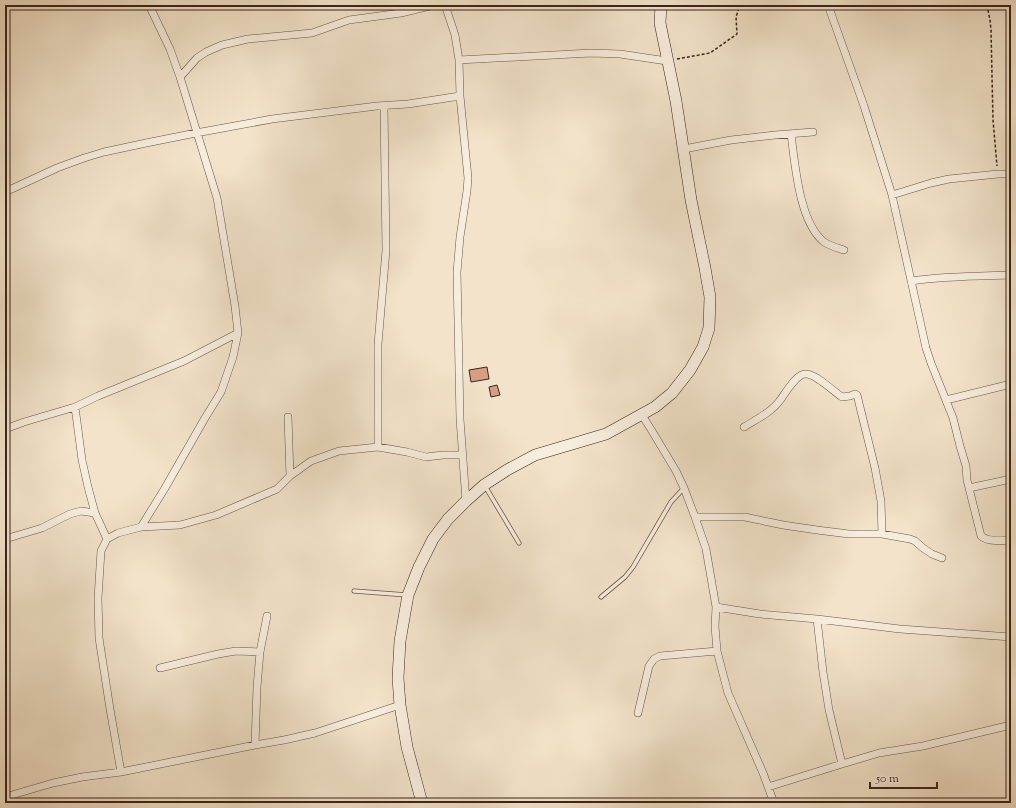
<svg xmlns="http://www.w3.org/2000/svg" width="1016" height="808" font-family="'Sorts Mill Goudy',serif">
	<rect width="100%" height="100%" fill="#f2e3ca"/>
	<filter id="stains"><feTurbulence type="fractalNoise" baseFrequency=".005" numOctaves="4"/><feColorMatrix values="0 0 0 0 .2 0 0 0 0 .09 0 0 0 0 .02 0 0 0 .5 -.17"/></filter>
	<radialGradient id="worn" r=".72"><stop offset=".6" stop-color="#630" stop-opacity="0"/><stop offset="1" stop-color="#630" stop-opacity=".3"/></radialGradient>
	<path fill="#d89e85" stroke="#3b2419" d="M487 367 489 379 471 382 469 370Z
		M497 385 500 395 491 397 489 387Z"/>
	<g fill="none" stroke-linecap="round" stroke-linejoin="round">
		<defs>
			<path id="lane" d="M485 486 519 543
				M354 591 407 595
				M601 597 625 577 633 567 671 502 684 488"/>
			<path id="street" d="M445 5 455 35 459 60 460 96 468 178 467 191 460 237 457 272 460 419 466 501
				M828 5 864 106 892 195 926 348 931 363 953 418 960 446 966 466 967 480 981 536C988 542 1001 541 1011 540
				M459 60 591 53 620 54 667 61
				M180 77 189 67 197 58 206 52 222 45 248 39 312 33 349 20 401 13 434 5
				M791 134C795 164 799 222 824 242 830 246 838 248 844 250
				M684 149 731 140 775 135 813 132
				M5 192 57 168 84 158 104 152 146 143 196 133 272 119 377 106 408 104 460 96
				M892 195 931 183 949 179 998 174H1011
				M911 281C944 276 978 276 1011 275
				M946 400 1011 384
				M75 407 82 460 88 487 95 513 107 539
				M642 415 652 431 676 471 684 488 695 517 706 549 716 607 715 626 717 651 728 693 763 773 774 803
				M288 417 290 476
				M744 427C757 419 772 412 781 399 786 392 797 373 806 374 816 374 833 391 842 397L850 396 855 394 857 395 875 468 881 501 882 534
				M5 429 24 422 75 407 98 396 184 361 238 333
				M378 447V344L386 250 384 106
				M969 488 1011 479
				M695 517H745L783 525 817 530 849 534H882L893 536 910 539 915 541 923 548 932 554 942 558
				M141 527 165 488 205 418 221 392 233 357 238 333 235 306 217 198 180 77 170 49 149 5
				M5 539 42 528 70 514 81 511 95 513
				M716 607 760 614 817 619 900 629 1011 637
				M817 619 823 672 829 710 842 764
				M160 668 218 654 236 651 260 652
				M638 713 649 666 654 659 660 656 717 651
				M255 745 257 687 260 652 267 616
				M121 772 110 709 99 638 98 598 101 551 107 539 118 533 141 527 180 525 216 515 277 489 290 476 311 461 339 451 378 447 407 452 426 457 443 455H462
				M768 787 842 764 879 753 923 746 1011 725
				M5 797 53 783 82 777 121 772 255 745 284 740 315 733 400 705"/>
			<path id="secondary" d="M422 803 407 747 400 705 398 678 400 641 408 595 419 567 433 539 448 519 466 501 484 485 507 470 535 455 606 434 655 407 672 393 690 370 703 347 709 328 710 297 705 268 691 200 676 101 660 23 661 5"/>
		</defs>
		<use href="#lane" stroke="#695445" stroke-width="5"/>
		<use href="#street" stroke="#695445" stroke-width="8"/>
		<use href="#secondary" stroke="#3b2419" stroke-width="12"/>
		<path stroke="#3b2419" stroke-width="1.5" stroke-dasharray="3 2" stroke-linecap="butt" d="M987 5 990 20 991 30 993 120 997 166
			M677 59 710 53 737 34 736 17 740 5"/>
		<use href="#lane" stroke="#f7eddd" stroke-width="3.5"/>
		<use href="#street" stroke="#f7eddd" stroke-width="7"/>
		<use href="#secondary" stroke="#f7eddd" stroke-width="11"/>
	</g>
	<rect width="1016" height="808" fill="none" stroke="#f2e3ca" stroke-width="20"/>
	<rect x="6" y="6" width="1004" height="796" fill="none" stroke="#3b2419" stroke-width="2"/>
	<rect x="10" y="10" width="996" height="788" fill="none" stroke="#3b2419"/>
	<path d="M870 782v6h67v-6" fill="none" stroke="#3b2419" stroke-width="2"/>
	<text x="876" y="782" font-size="12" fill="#3b2419" stroke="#f7eddd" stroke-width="3" paint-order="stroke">50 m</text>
	<rect width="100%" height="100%" filter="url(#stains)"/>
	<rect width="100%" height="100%" fill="url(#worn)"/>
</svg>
